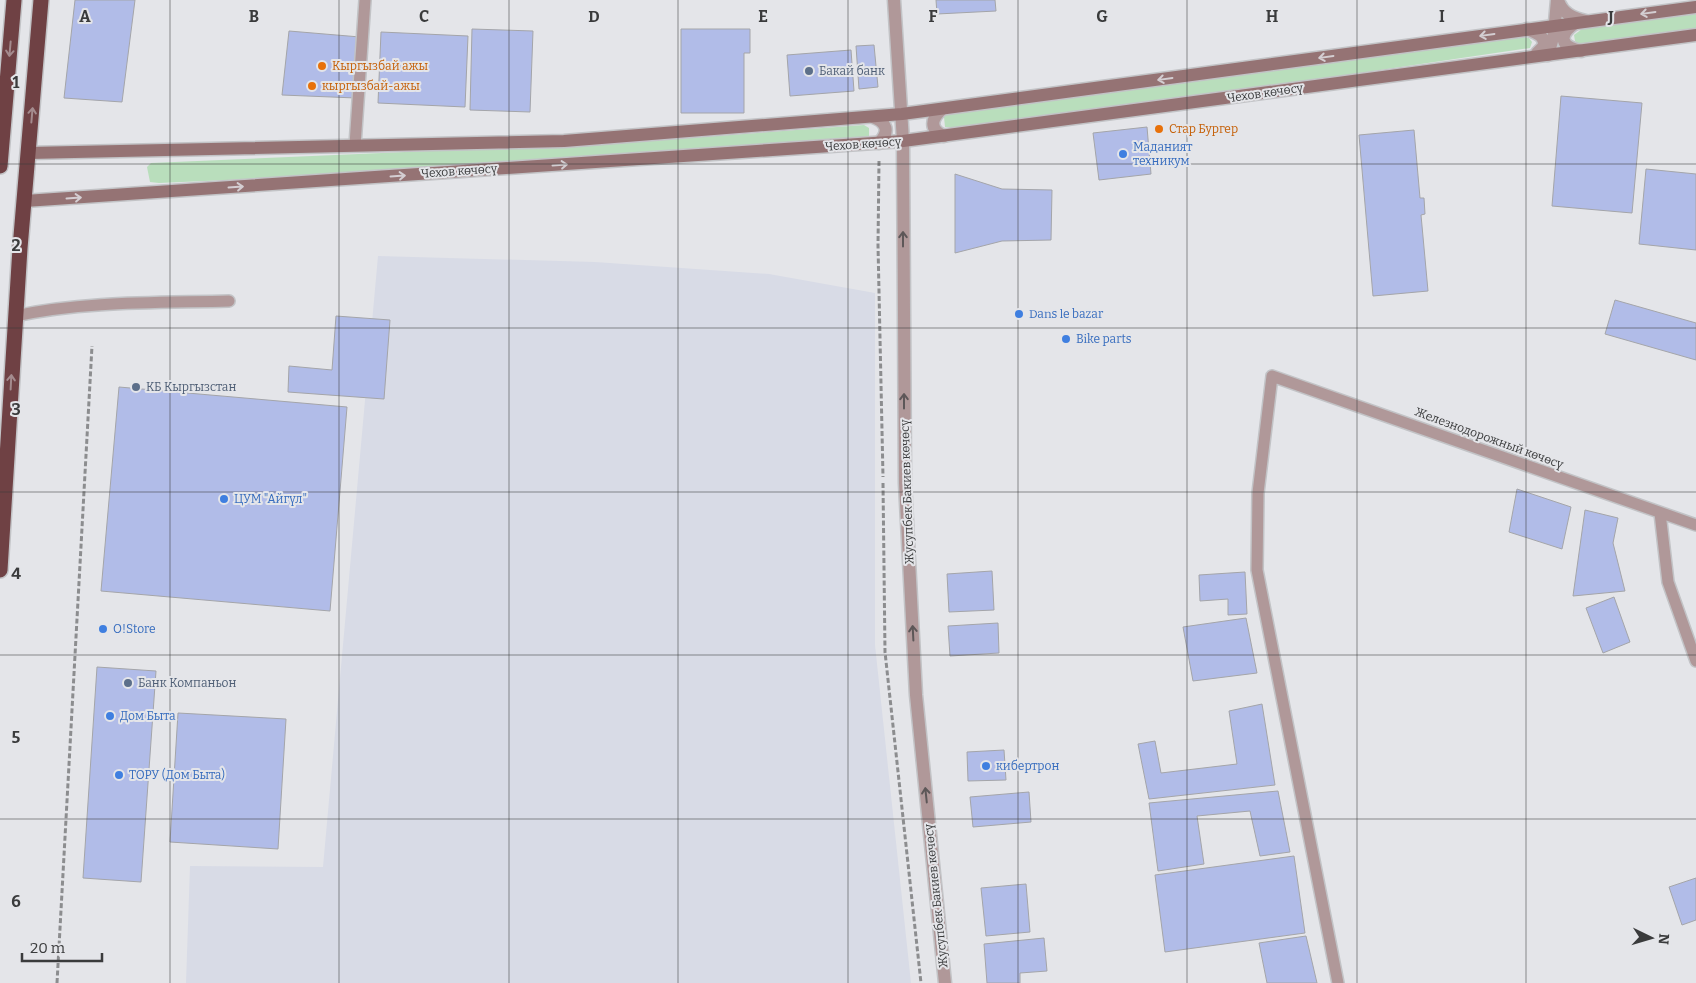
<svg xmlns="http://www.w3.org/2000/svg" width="1696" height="983" font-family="Bitter,serif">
	<rect width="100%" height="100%" fill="#e4e5e9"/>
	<path fill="#d8dbe6" d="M378 256 595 262 769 274 875 293V645L911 983H186L190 866 323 867Z"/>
	<path fill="#b9debc" d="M1696 14V29L1584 44H1578L1575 41 1574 35 1582 29Z
		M1517 36 1529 38 1532 42 1530 48 1238 91 958 127H945L944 117 949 113Z
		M864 125 869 128V137L865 139 427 171 159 183 150 182 147 167 151 163 428 151 567 147Z"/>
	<path fill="#b1bce8" stroke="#a4a5a9" d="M75 0H135L122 102 64 98Z
		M936 0H995L996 11 937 14Z
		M472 29 533 31 530 112 470 110Z
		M681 29H750V53H744V113H681Z
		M289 31 360 37 356 98 282 95Z
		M381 32 468 36 465 107 378 103Z
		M874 45 878 87 859 89 856 46Z
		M851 50 854 91 790 96 787 55Z
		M1561 96 1642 103 1632 213 1552 206Z
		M1147 127 1151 174 1099 180 1093 133Z
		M1414 130 1420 198H1424L1425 214 1421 215 1428 291 1373 296 1359 135Z
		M1646 169 1696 174V250L1639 244Z
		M955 174 1002 189 1052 190 1051 240 1002 241 955 253Z
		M1615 300 1696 323V360L1605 334Z
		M336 316 390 320 384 399 288 392 289 366 332 370Z
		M119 387 347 407 330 611 101 591Z
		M1517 489 1571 507 1562 549 1509 532Z
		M1585 510 1618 518 1613 543 1625 591 1573 596Z
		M992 571 994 610 949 612 947 574Z
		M1245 572 1247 614 1228 615V599L1200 601 1199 575Z
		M1614 597 1630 642 1603 653 1586 608Z
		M1246 618 1257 673 1193 681 1183 627Z
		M998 623 999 653 950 656 948 626Z
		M97 667 156 671 141 882 83 878Z
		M1262 704 1275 785 1149 799 1138 744 1155 741 1161 773 1237 764 1229 711Z
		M178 713 286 719 278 849 170 842Z
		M1004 750 1006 780 968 781 967 752Z
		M1278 791 1290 852 1260 856 1250 811 1197 816 1204 864 1158 871 1149 803Z
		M1029 792 1031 822 973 827 970 797Z
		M1294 856 1305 933 1165 952 1155 875Z
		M1696 878V920L1682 925 1669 887Z
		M1026 884 1030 932 986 936 981 888Z
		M1306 936 1317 983H1267L1259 943Z
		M1044 938 1047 971 1020 973V983H987L984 944Z"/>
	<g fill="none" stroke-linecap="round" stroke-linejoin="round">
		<defs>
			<path id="lane" d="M355 145 365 0
				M15 316C85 301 158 303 229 301
				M1660 513 1668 582 1696 661
				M1338 983 1257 570 1258 493 1272 376 1696 525"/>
			<path id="street" d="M894 0 903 141 905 483 916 695 945 983
				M1558 0C1562 13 1572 18 1586 21
				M1575 23C1558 35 1560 47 1581 51
				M1527 29C1536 33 1545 35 1544 46L1537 53
				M1548 55 1554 34 1557 0
				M942 109C931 119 929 129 944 136
				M873 117C887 122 890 132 879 143"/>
			<path id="secondary" d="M29 153 564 141 902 114 1696 7
				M25 201 903 141 1696 35"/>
			<path id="highway" d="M0 166 14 0
				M0 570 20 248 41 0"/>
		</defs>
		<use href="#lane" stroke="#c2c3c6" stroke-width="14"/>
		<use href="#street" stroke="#c2c3c6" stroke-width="15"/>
		<use href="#secondary" stroke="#c2c3c6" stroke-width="15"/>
		<use href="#highway" stroke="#c2c3c6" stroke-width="18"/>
		<path stroke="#8c8d8f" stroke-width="3" stroke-dasharray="5 2.5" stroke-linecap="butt" d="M879 161 878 245 883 477
			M883 483 885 652 921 983
			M57 983 92 346"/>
		<use href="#lane" stroke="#b09899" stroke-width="11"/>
		<use href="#street" stroke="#b09899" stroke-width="12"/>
		<use href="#secondary" stroke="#957374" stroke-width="12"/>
		<use href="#highway" stroke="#6f4144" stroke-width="15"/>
	</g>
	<defs><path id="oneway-shaft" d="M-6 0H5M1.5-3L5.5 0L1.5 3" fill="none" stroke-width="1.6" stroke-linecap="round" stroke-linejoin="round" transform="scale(1.25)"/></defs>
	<g stroke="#d4ced2">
		<use href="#oneway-shaft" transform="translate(1648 13) rotate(172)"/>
		<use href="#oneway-shaft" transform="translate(1487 35) rotate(172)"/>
		<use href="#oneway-shaft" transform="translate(1326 57) rotate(172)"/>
		<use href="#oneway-shaft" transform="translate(1165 79) rotate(172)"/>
		<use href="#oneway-shaft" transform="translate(560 165) rotate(-4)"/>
		<use href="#oneway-shaft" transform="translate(398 176) rotate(-4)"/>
		<use href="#oneway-shaft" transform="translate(236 187) rotate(-4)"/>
		<use href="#oneway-shaft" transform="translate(74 198) rotate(-4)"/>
	</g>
	<g stroke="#a48b8e">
		<use href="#oneway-shaft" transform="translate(10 49) rotate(95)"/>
		<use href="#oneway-shaft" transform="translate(32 115) rotate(-85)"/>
		<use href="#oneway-shaft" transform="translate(11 382) rotate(-87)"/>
	</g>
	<g stroke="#5d5758">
		<use href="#oneway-shaft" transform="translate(903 239) rotate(-90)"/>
		<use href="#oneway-shaft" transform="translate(904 401) rotate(-90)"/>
		<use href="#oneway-shaft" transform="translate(913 633) rotate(-93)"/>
		<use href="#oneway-shaft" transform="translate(926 795) rotate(-96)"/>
	</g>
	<path fill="none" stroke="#3a3b3c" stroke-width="1" stroke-opacity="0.55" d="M170 0V983M339 0V983M509 0V983M678 0V983M848 0V983M1018 0V983M1187 0V983M1357 0V983M1526 0V983M0 164H1696M0 328H1696M0 492H1696M0 655H1696M0 819H1696"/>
	<g fill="#e8710a" stroke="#e4e5e9" stroke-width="2">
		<circle cx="322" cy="66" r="5"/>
		<circle cx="312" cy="86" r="5"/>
		<circle cx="1159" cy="129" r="5"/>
	</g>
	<g fill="#5c6f8a" stroke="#e4e5e9" stroke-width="2">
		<circle cx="809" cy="71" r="5"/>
		<circle cx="136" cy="387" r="5"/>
		<circle cx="128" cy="683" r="5"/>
	</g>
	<g fill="#3f7fe0" stroke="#e4e5e9" stroke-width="2">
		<circle cx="1123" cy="154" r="5"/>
		<circle cx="1019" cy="314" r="5"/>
		<circle cx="1066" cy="339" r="5"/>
		<circle cx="224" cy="499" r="5"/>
		<circle cx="103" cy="629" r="5"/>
		<circle cx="110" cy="716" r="5"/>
		<circle cx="986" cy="766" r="5"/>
		<circle cx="119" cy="775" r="5"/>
	</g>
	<g text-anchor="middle" stroke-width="4" stroke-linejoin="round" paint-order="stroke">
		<g font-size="12" fill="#c56008" stroke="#e4e5e9" text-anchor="start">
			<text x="332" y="70">Кыргызбай ажы</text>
			<text x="322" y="90">кыргызбай-ажы</text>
			<text x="1169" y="133">Стар Бургер</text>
		</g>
		<g font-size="12" fill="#4e5e75" stroke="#e4e5e9" text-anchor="start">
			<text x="819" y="75">Бакай банк</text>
			<text x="146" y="391">КБ Кыргызстан</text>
			<text x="138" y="687">Банк Компаньон</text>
		</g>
		<g font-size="12" fill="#3a3b3c" stroke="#e4e5e9">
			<text transform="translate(1265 93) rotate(-8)" y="4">Чехов көчөсү</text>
			<text transform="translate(863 144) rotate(-4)" y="4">Чехов көчөсү</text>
			<text transform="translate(459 171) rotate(-4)" y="4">Чехов көчөсү</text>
			<text transform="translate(1489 438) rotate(20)" y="4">Железнодорожный көчөсү</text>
			<text transform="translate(907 492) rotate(-92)" y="4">Жусупбек Бакиев көчөсү</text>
			<text transform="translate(936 896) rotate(-96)" y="4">Жусупбек Бакиев көчөсү</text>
		</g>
		<g font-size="12" fill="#366cbe" stroke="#e4e5e9" text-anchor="start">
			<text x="1133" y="151">Маданият<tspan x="1133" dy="14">техникум</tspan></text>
			<text x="1029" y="318">Dans le bazar</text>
			<text x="1076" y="343">Bike parts</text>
			<text x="234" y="503">ЦУМ "Айгүл"</text>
			<text x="113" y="633">O!Store</text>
			<text x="120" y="720">Дом Быта</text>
			<text x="996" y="770">кибертрон</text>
			<text x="129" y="779">ТОРУ (Дом Быта)</text>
		</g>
	</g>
	<g font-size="16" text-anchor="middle" font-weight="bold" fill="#3a3b3c" stroke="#e4e5e9" stroke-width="4" stroke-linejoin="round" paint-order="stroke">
		<text x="85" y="22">A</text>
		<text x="254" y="22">B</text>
		<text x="424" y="22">C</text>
		<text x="594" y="22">D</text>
		<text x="763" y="22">E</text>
		<text x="933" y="22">F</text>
		<text x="1102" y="22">G</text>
		<text x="1272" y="22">H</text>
		<text x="1442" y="22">I</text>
		<text x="1611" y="22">J</text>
		<text x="16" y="88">1</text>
		<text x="16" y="251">2</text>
		<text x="16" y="415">3</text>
		<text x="16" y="579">4</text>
		<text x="16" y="743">5</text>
		<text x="16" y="907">6</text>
	</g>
	<g transform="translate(1651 938) rotate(95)" stroke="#e4e5e9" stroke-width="4" paint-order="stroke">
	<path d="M0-4L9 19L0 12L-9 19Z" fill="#3a3b3c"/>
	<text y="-8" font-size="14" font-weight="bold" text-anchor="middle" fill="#3a3b3c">N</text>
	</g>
	<path d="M22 953v8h80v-8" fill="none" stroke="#3a3b3c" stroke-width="2.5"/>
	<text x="30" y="953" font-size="15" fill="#3a3b3c" stroke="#e4e5e9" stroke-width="4" paint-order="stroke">20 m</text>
</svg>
